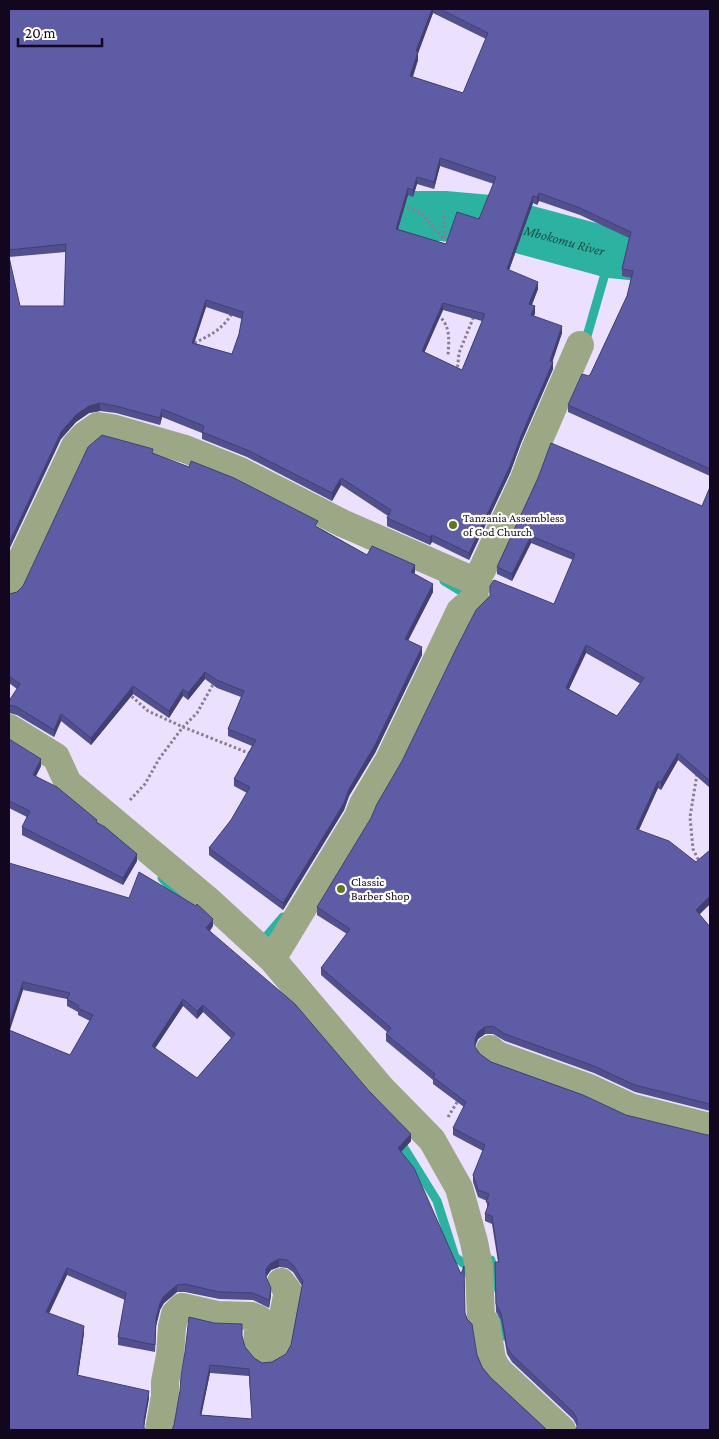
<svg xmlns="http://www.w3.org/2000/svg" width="719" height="1439" font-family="'Crimson Pro',serif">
	<rect width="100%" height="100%" fill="#ebe0fd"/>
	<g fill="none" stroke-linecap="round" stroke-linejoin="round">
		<path stroke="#2db2a2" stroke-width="9" d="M583 344 587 336 611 253
			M444 581 472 598
			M162 878 185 903
			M257 935 259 937H266L283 917
			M398 1138 437 1201 455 1257 467 1266 469 1275
			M491 1260 499 1291
			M502 1318 504 1336 515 1332"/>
		<path stroke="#2db2a2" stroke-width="50" id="s1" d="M335 207 357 216H444L489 220 611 253 671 259 710 257"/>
		<path stroke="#887c98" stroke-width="3" stroke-dasharray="2.5 2.5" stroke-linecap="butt" d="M403 206 420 212 445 241
			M444 216 445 240
			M438 315C451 326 449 340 448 355
			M190 345C207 337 223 330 232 313
			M457 372 459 353 474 316
			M128 693 148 711 183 727 251 754
			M697 774 690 817 693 849 700 863
			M130 800 145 784 159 759 183 727 197 713 215 681
			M448 1117 459 1099"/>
		<path stroke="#9ca885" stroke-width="28" d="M482 570 524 479 535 449 580 345
			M9 586 75 446 85 435 98 426 112 428 185 449 240 471 342 523 479 583
			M9 728 56 757 68 783 209 901 272 959 381 1088 432 1140 459 1188 474 1242 479 1267 481 1319 486 1323 492 1359 496 1367 501 1373 562 1430
			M272 959 358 817 363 804 389 760 460 611 475 598
			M490 1049 497 1055 589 1088 630 1107 710 1127
			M159 1430 165 1396V1382L170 1356 172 1327 175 1314 182 1307 217 1315 252 1316 259 1319 257 1344 266 1355 271 1353 276 1349 288 1291 281 1282"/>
	</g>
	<path fill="#514f8d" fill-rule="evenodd" d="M9 9H710V476L568 412V405L591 373 627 296 632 278 622 276V269L629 238 580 215 539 201 537 205 533 203 509 270 538 289 532 305 535 313 534 316 562 333 552 362 553 369 521 443 510 473 469 560 432 542 430 545 387 526V518L388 516 341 485 332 501 247 457 202 439V433L162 417 160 425 116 413 100 411 89 413 76 422 61 439 20 306H64L66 252 9 257ZM433 13 486 39 463 93 413 77 418 60V52ZM440 166 494 184 479 219 446 244 398 229 408 195 413 197 417 184 434 189ZM206 307 242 319 239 334 232 354 194 343ZM443 310 482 321 462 370 424 352Z
		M153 453 318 527 367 555 415 572 414 574 433 592 408 641 422 655 375 753 349 796 344 810 283 910 209 855V848L231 820 247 793 234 786V779L252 746 228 736V729L241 697 217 688 205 679 188 700 183 696 169 718 133 694 91 745 61 721 54 737 17 715 9 713V701L17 689 9 683V594L17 592Z
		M538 478 702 506 710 487V788L678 760 661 790 658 788 639 830 696 862 710 850V904L699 914 710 927V1111L635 1092 594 1073 505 1041 493 1034H485L478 1039 475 1045V1047L480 1054 491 1062 583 1095 577 1426 573 1419 512 1362 507 1354 501 1320 496 1312 495 1262H498L492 1224 485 1221V1214L487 1209V1201L478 1197 473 1182V1175L483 1151 453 1135V1128L464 1107 433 1084V1080L386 1041V1034L387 1032 321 975V968L347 934 317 915V907L554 604 573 560 531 543 512 581 497 574V567ZM586 653 641 684 617 716 569 689Z
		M9 739 41 766 36 776 97 823 137 861 123 885 22 835V827L27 817 9 808Z
		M9 863 213 926 210 931 411 1141 401 1152 465 1313 477 1355 482 1367 490 1377 547 1430 174 1425 180 1391 242 1337 245 1347 254 1358 262 1363 272 1362 286 1354 291 1345 302 1286 293 1272 287 1268 279 1267 271 1270 266 1277 271 1295 269 1308 253 1300 219 1299 185 1292H177L164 1303 160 1310 156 1326 155 1352 118 1345V1337L125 1300 67 1275 49 1313 84 1333 78 1375 149 1398 144 1425 9 1430ZM23 990 67 999V1006L78 1012V1015L90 1021 70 1055 9 1030ZM183 1006 197 1019 203 1012 231 1038 197 1078 155 1048ZM210 1373 249 1376 252 1419 201 1415Z"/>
	<path fill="#424073" d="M432 9H433V13L416 59V51Z
		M418 52V60L410 83V76Z
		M440 158V166L434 189V182Z
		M417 177V184L413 197V190Z
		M408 188V195L396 236V229Z
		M539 193V201L537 205V197Z
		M533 196V203L507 276V269Z
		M538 282V289L529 311V304Z
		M206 300V307L192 350V343Z
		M443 303V310L422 358V351Z
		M535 306V313L531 323V315Z
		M562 326V333L551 366 553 362V369L521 443 510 473 469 560V553L521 436 550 361Z
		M100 403V411L89 413 76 422 61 439 9 550V543L61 432 76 415 89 406Z
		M162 409V417L160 425V418Z
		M341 478V485L332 501V493Z
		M432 535V542L430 545V537Z
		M531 536V543L512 581V574Z
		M415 565V572L411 580V572Z
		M433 584V592L405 646V639Z
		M586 645V653L566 695V688Z
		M422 647V655L375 753 349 796 344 810 283 910V903L349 789Z
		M205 672V679L188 700V693Z
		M133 686V694L91 745V738Z
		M183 689V696L169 718V711Z
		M61 714V721L54 737V730Z
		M678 753V760L661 790V782Z
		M41 759V766L33 782V775Z
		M658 781V788L636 836V829Z
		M137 854V861L123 885V878Z
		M710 896V904L696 918V910Z
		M213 919V926L206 935V928Z
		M23 982V990L9 1033V1025Z
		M183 999V1006L152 1053V1046Z
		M203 1005V1012L197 1019V1011Z
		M485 1027V1034L478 1039 475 1047V1039L478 1032Z
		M411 1134V1141L398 1155V1148Z
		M279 1259V1267L271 1270 266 1277V1285V1269L271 1263Z
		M67 1268V1275L46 1320V1312Z
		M177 1285V1292L164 1303 160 1310 156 1326 155 1352 156 1318 160 1303 164 1296Z
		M271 1288V1295L269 1308V1300Z
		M84 1326V1333L77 1382V1375Z
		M210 1365V1373L200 1422V1415Z
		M149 1391V1398L144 1427V1420Z"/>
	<path fill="#5e5ca4" stroke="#424073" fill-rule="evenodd" d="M9 9H432L416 51 418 52 410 76 463 93 488 33 440 9H710V469L568 405 582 374 589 376 591 373 627 296 633 271 622 269 631 232 580 208 539 193 537 197 533 196 507 269 538 282 529 304 535 306 531 315 562 326 550 361 553 362 521 436 510 466 469 553 432 535 430 537 387 518 391 510 341 478 332 493 247 450 202 432 204 426 162 409 160 418 116 406 100 403 89 406 76 415 61 432 9 543V257L20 306H64L66 244 9 250ZM440 158 496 177 479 219 457 212 446 244 396 229 408 188 413 190 417 177 434 182ZM206 300 243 312 239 334 232 354 192 343ZM443 303 485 314 462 370 422 351Z
		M102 435 153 449 152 453 189 467 191 461 234 478 318 521 315 526 367 555 372 546 415 565 411 572 433 584 405 639 422 647 375 745 349 789 344 803 283 903 209 848 231 820 250 787 234 779 256 740 228 729 244 691 217 680 205 672 188 693 183 689 169 711 133 686 91 738 61 714 54 730 17 707 9 705V701L20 684 9 676V594L17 592 23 586 88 447Z
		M551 443 702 506 710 487V781L678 753 661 782 658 781 636 829 669 841 696 862 710 850V896L696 910 710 927V1104L635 1085 594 1066 505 1034 493 1026 485 1027 478 1032 475 1039V1047L480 1054 491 1062 583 1095 626 1115 707 1135H710V1430H575L577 1427V1419L573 1412 512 1355 507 1347 501 1313 496 1304 495 1262H499L492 1216 485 1214 489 1203 486 1202 489 1194 478 1190 473 1175 485 1145 453 1128 466 1102 433 1077 435 1074 386 1034 391 1028 321 968 350 929 317 907 371 818 377 804 402 761 457 647 476 610 490 596V586L494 580 554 604 575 554 531 536 512 574 497 567 538 478ZM586 645 644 678 617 716 566 688Z
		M9 739 41 759 33 775 57 787 97 820 96 822 105 827 137 854 123 878 22 827 30 811 9 801Z
		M9 863 129 898 139 872 196 906 197 904 213 919 206 928 295 1004 369 1091 411 1134 398 1148 414 1168 461 1274 464 1266 465 1313 467 1319 472 1324 477 1355 482 1367 490 1377 547 1430H172L174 1425 180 1391 181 1376 185 1352 189 1317 214 1323 242 1324V1336L245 1347 254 1358 262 1363 272 1362 286 1354 291 1345 303 1281 293 1265 287 1260 279 1259 271 1263 266 1269V1277L271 1288 269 1300 253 1293 219 1292 185 1284 177 1285 164 1296 160 1303 156 1318 155 1345 118 1337 126 1293 67 1268 46 1312 84 1326 77 1375 149 1391 144 1420V1428L146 1430H9V1030L70 1055 93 1015 78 1008 79 1006 67 999 70 993 23 982 9 1025ZM183 999 197 1011 203 1005 235 1034 197 1078 152 1046ZM210 1365 249 1369 252 1419 200 1415Z"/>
	<g fill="#607626" stroke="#fff" stroke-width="2">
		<circle cx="453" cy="525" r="5"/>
		<circle cx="341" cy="889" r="5"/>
	</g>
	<g text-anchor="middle" stroke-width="4.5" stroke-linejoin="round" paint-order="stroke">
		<g font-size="12" fill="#130720" stroke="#fff" text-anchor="start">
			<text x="463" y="522">Tanzania Assembless<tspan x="463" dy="14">of God Church</tspan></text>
			<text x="351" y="886">Classic<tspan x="351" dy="14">Barber Shop</tspan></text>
		</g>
		<g font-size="14" font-style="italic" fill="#1a5048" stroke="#fff">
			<text dy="5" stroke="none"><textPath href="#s1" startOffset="234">Mbokomu River</textPath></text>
		</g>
	</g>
	<rect width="719" height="1439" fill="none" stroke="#130720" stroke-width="20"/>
	<path d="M18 38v8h84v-8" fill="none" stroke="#130720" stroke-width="2.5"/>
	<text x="25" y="38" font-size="15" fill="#130720" stroke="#ffffff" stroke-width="4" paint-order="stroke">20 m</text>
</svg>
